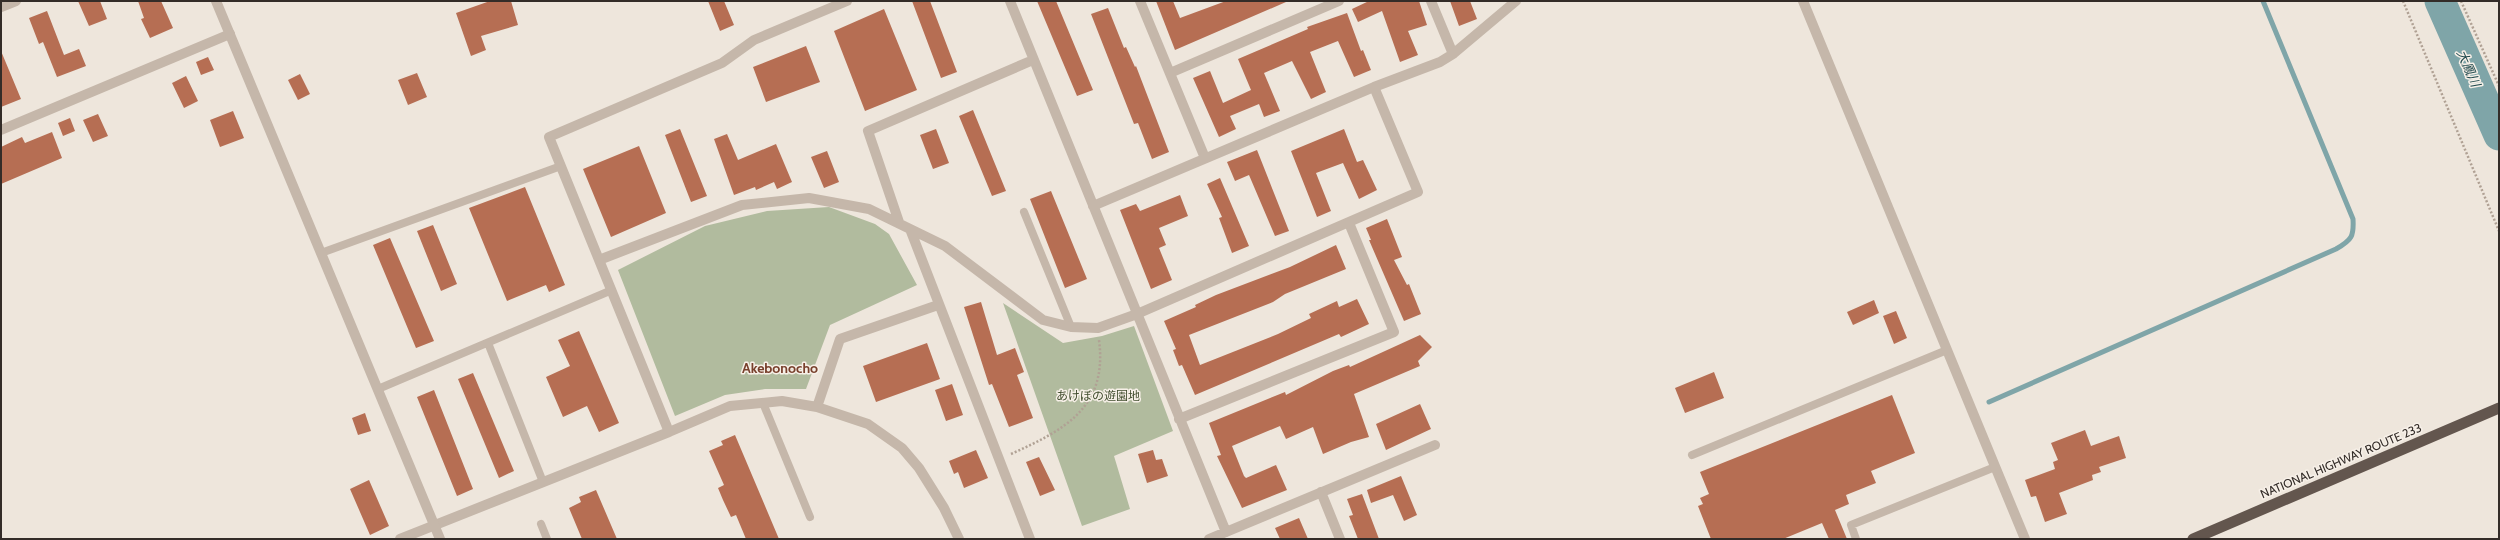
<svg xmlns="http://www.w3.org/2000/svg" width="2500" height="540" viewBox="0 0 2500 540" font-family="Cabin,'Noto Sans JP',sans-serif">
<rect width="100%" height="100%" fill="#eee6dc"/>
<path fill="#b1bb9e" d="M829,207l46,17 14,10 28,51 -87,40 -24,64h-41l-40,6 -50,21 -57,-146 87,-44 62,-15z
M1003,303l60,40 39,-7 32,-10 39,105 -59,25 16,53 -48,17z"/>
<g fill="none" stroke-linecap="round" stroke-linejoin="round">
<path stroke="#7fa5a8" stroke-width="5" d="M1989,402l347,-153c16,-9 18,-13 17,-30l-90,-218"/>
<path stroke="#7fa5a8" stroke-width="31" d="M2440,1l59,134"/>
</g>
<path fill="#b66e53" d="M78,1h22l7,18 -18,7z
M138,1h23l12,27 -23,10 -9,-19 3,-1z
M490,1h21l7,24 -37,11 5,14 -15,6 -15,-43z
M708,1h16l10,24 -14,6z
M912,1h18l27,71 -16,6z
M1037,1h19l37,89 -16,6z
M1156,1h17l7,17 46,-17 60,1 -111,48z
M1369,1h50l8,24 -19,6 10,24 -18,7 -18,-51 -24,11 -6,-13z
M1450,1h20l7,18 -18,7z
M1108,8l16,40 2,-1 9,20 1,-1 33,86 -17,7 -14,-36 -4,1 -43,-110z
M884,9l33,81 -52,21 -31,-80z
M47,11l17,44 15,-6 7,17 -29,11 -14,-35 -4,2 -10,-26z
M1347,13l14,38 2,-1 8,20 -17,7 -16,-36 -28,11 16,40 -15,7 -19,-38 -28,12 16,38 -16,6 -5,-13 -29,12 6,13 -17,8 -26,-59 17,-7 13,32 28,-13 -13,-31 70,-30 -1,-2z
M806,46l14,36 -54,20 -13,-35z
M1,51l20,48 -20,8z
M208,57l6,13 -13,5 -5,-13z
M417,73l10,24 -19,8 -10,-25z
M300,74l10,20 -12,6 -10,-20z
M186,76l12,25 -14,7 -12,-25z
M973,110l33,81 -14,5 -33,-80z
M233,111l11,27 -24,9 -10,-27z
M98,114l10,22 -15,6 -10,-22z
M70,118l5,13 -12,5 -5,-13z
M680,129l27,67 -16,6 -26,-67z
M936,129l13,34 -16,6 -13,-34z
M1344,129l13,33 6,-2 14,30 -18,9 -16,-36 -27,10 15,38 -14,6 -26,-66z
M52,132l10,26 -61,26v-37l21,-10 3,6z
M727,134l11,26 38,-16 16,38 -15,7 -3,-7 -18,8 -1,-3 -21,8 -20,-56z
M639,146l27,67 -55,24 -28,-68z
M1257,150l32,81 -14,5 -26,-61 -14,6 -8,-19z
M827,151l12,31 -15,6 -13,-31z
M1220,178l29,68 -17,7 -13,-35 3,-1 -15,-33z
M525,187l40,98 -16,7 -3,-7 -39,16 -38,-93z
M1051,191l36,88 -22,9 -35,-89z
M1180,195l8,21 -29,12 7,17 -7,3 13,32 -21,9 -31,-79 16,-6 4,7z
M1387,219l15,38 -8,3 13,25 2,-1 12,30 -17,7 -35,-81h2l-5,-12z
M433,225l24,59 -16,7 -24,-60z
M390,238l44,103 -18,7 -43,-103z
M1336,245l10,24 -61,25 -12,8 -84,33 11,30 78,-31 33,-16 -2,-4 28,-13 2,6 18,-8 12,25 -28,13 -2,-3 -144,61 -13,-30 -3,1 -6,-16 3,-1 -12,-28 32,-14 -1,-2 21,-10 74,-28z
M1874,300l5,13 -26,12 -6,-13z
M981,302l16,53 18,-7 9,24 -7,3 16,43 -24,9 -17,-43 -3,1 -25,-78z
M1896,311l11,27 -13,6 -11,-28z
M579,331l40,92 -20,9 -12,-26 -24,11 -17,-40 24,-11 -12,-26z
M1420,335l12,12 -14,14 2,5 -66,28 15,43 -18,5 -28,12 -10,-27 -27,12 -6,-13 -48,20 12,30 2,2 30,-13 11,25 -45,18 -25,-52 4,-1 -12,-32 76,-31 1,3 47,-24 16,-6 1,2z
M927,343l13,36 -64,23 -13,-36z
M1714,372l10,26 -39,15 -10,-25z
M473,373l41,98 -15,7 -41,-99z
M952,384l11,31 -17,6 -11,-31z
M434,390l39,99 -16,7 -40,-99z
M1892,395l23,58 -44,18 5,12 -30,12 3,9 -14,6 12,29h-18l-7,-16 -39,16h-72l-13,-33 5,-2 -3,-6 9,-4 -9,-22z
M1420,404l11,25 -45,21 -10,-26z
M365,413l6,18 -13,4 -6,-17z
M2085,430l6,16 28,-10 7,22 -27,9 2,5 -9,3 1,5 -34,13 8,21 -22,8 -9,-26 -5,1 -6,-17 30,-11 -2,-7 5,-2 -7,-17z
M735,435l44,104h-33l-10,-24 -5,2 -8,-17 -5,-12 6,-3 -15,-34 14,-6 -2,-4z
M976,450l12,28 -24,10 -6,-16 -4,2 -5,-13z
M1153,450l3,10 6,-1 6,17 -21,7 -9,-29z
M1039,457l16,33 -15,6 -14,-34z
M1401,476l16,39 -13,6 -11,-26 -22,8 -4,-13z
M369,480l20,46 -19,9 -20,-46z
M596,490l21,49h-35l-13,-31 12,-6 -2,-5z
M1362,494l17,45h-21l-9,-23 4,-1 -6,-16z
M1299,518l9,21h-28l-5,-11z"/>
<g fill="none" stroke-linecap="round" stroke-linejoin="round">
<path stroke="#b0a194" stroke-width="2.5" stroke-dasharray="2 2" stroke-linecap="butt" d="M2403,1l96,230
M2461,1l38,85
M1011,454c53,-24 97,-46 88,-114"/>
<path stroke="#c5b7aa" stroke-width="8" d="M1024,212l47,115
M321,253l240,-87
M488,343l55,139
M378,389l234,-99
M763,403l47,114
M1692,455l255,-105
M541,524l6,15
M1856,539l-5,-14 144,-58"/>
<path stroke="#c5b7aa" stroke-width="10" d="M1010,1l216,531
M1140,1l65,157
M1431,1l22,53
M1,7l15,-6
M1170,73l169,-72
M1,130l229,-96
M1093,206l281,-119 66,-25 13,-8 63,-53
M899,222l-31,-91 165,-71
M910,229l120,310
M599,260l143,-55 67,-7 60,11 76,37 98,74 28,7 27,1 39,-14 281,-122 -44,-105
M817,407l23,-68 98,-34
M1179,419l215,-87 -45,-109
M669,432l-120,-295 173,-74 32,-23 93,-39
M1321,492l19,47
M400,539l269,-107 61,-26 52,-5 35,6 51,17 34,24 17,20 25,40 15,31
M1209,539l226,-94"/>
<path stroke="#c5b7aa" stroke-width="10" d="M216,1l224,538
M1803,1l222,538"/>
<path stroke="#63564e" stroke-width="11" d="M2193,539l306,-131"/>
</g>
<g text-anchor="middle" stroke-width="3" stroke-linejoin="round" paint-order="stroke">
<g font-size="12" fill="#424e2f" stroke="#f7f0e8">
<text x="1098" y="400">あけぼの遊園地</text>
</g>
<g font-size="12" fill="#332c28" stroke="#f7f0e8">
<text transform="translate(2341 461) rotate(-23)" y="4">NATIONAL HIGHWAY ROUTE 233</text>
</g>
<g font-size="13" font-style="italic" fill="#234b4f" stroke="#f7f0e8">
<text transform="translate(2469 68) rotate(66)" y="5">大鳳川</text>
</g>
<g font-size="14" font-weight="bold" fill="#78402c" stroke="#f7f0e8">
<text x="780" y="373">Akebonocho</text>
</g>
</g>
<rect width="2500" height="540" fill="none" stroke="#332c28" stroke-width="4"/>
</svg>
